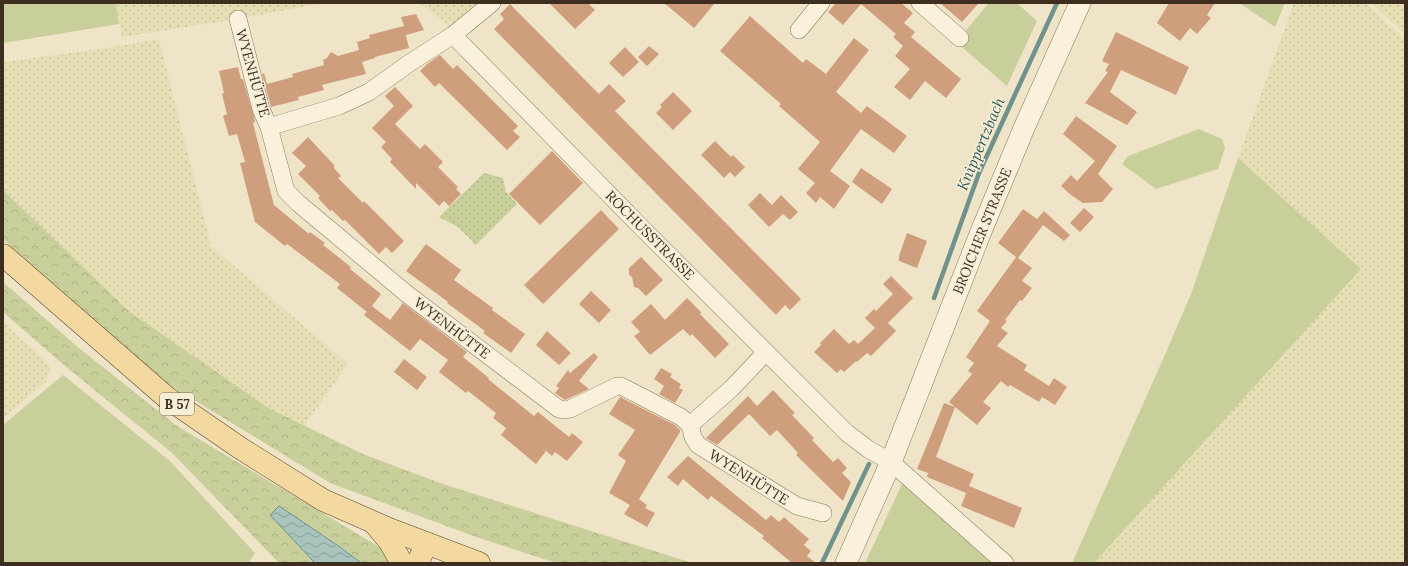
<svg xmlns="http://www.w3.org/2000/svg" width="1408" height="566" viewBox="0 0 1408 566" font-family="Lora,serif">
<defs>
<pattern id="farmland-dots" width="8" height="8" patternUnits="userSpaceOnUse"><rect width="8" height="8" fill="#e6deb5"/><path d="M2 2h.1M6 6h.1" fill="none" stroke="#c6bf9b" stroke-width="1.8" stroke-linecap="round"/></pattern>
<pattern id="forest-crowns" width="20" height="18" patternUnits="userSpaceOnUse"><rect width="20" height="18" fill="#c9cf9b"/><path d="M2 6a3 3 0 1 1 6 0M12 15a3 3 0 1 1 6 0" fill="none" stroke="#aeb285"/></pattern>
<pattern id="park-dots" width="8" height="8" patternUnits="userSpaceOnUse"><rect width="8" height="8" fill="#c9cf9b"/><path d="M2 2h.1M6 6h.1" fill="none" stroke="#aeb285" stroke-width="1.8" stroke-linecap="round"/></pattern>
<pattern id="water-waves" width="16" height="10" patternUnits="userSpaceOnUse"><rect width="16" height="10" fill="#a9c4bc"/><path d="M0 5q4-4 8 0t8 0" fill="none" stroke="#8ba098"/></pattern>
</defs>
<rect width="100%" height="100%" fill="#f0e4c8"/>
<path fill="url(#farmland-dots)" d="M116,3h207l-85,16 -116,18z
M419,3h65l-31,26z
M1294,3h72l39,36v524h-311l266,-294 -122,-111z
M1371,3h34v31z
M159,39l52,207 137,118 -44,62 -34,-17 -140,-97 -127,-122v-128l97,-13z
M3,322l46,42 1,6 -4,12 -43,36z"/>
<path fill="#c9cf9b" d="M3,3h113l3,21 -116,19z
M989,3h28l20,18 -30,65 -51,-44z
M1239,3h46l-10,24z
M1199,129l23,10 3,9 -7,21 -62,20 -34,-25 6,-8z
M1238,158l123,111 -267,294h-22l92,-206 27,-63z
M63,375l107,86 85,92 -6,10h-246v-138z
M903,482l99,81h-137z"/>
<path fill="url(#forest-crowns)" d="M3,190l127,122 140,97 93,45 77,29 252,80h-136l-80,-26 -146,-54 -162,-99 -77,-63 -88,-82z
M3,282l76,66 98,78 204,122 14,15h-116l-107,-110 -107,-87 -62,-54z"/>
<path fill="url(#park-dots)" d="M484,173l19,5 3,14 11,12 -41,41 -18,-18 -19,-10z"/>
<path fill="url(#water-waves)" stroke="#6f938a" d="M279,506l61,41 21,16h-46l-45,-48z"/>
<g fill="none" stroke-linecap="round" stroke-linejoin="round">
<path stroke="#6f938a" stroke-width="4.5" d="M934,298l45,-125 78,-170
M822,563l47,-99"/>
</g>
<path fill="#cf9f7d" d="M549,3h39l7,7 -20,19z
M664,3h51l-21,25z
M836,3h65l12,10 -9,10 11,9 -4,5 50,42 -15,19 -21,-17 -15,19 -16,-13 16,-18 -15,-13 8,-10 -10,-9 3,-3 -35,-30 -18,21 -15,-13z
M940,3h39l-17,19z
M1169,3h46l-8,12 4,3 -14,16 -7,-6 -10,13 -23,-18z
M510,4l89,90 10,-10 17,17 -11,10 186,188 -11,11 -5,-5 -9,10 -282,-286 10,-10 -4,-5z
M416,14l8,16 -18,5 -2,-8 5,21 -34,9v1l-13,4 4,12 -44,11 2,5 -26,7 1,3 -28,7 -9,-33 2,-1 3,11 26,-7 -1,-3 32,-9 -1,-5 4,-2 4,-6 7,4 21,-6 -2,-8 13,-4 -1,-3 35,-9 -3,-9z
M750,16l53,47 3,-4 20,15 28,-36 15,12 -33,42 25,21 6,-7 40,30 -13,17 -33,-24 -31,42 20,15 -16,23 -14,-12 -4,6 -10,-10 9,-10 -17,-14 22,-27 -41,-36 2,-2 -61,-53z
M1116,32l73,35 -13,28 -55,-25 -11,22 27,20 -10,13 -42,-22 23,-31 -3,-1 4,-7 -7,-3z
M649,46l10,8 -12,12 -9,-9z
M625,47l14,15 -16,15 -14,-14z
M440,55l13,14 4,-4 61,61 -5,5 7,6 -13,13 -68,-67 -4,4 -15,-16 7,-7z
M238,67l3,12h2l11,38 1,5 -2,1 21,82 35,29 1,-2 15,11 -2,2 28,22 -1,2 31,25 -9,12 18,14 13,-17 64,49 -4,5 26,21 -1,1 46,37 4,-4 31,25 3,-4 11,9 -16,19 -12,-9 -3,4 -6,-5 -10,13 -35,-29 5,-7 -13,-10 3,-5 -28,-22 -2,2 -27,-21 9,-12 -28,-21 -10,12 -46,-36 4,-5 -1,2 -30,-24 3,-4 -53,-40 -2,2 -30,-24 -15,-59 5,-1 -8,-28 -8,2 -6,-20 4,-2 -5,-20 2,-1 -5,-22z
M395,87l18,19 -18,18 25,25 5,-5 18,18 -5,5 20,20 -2,2 5,5 -12,12 -5,-5 -5,5 -23,-23v6l-26,-27 2,-3 -11,-12 5,-5 -14,-14 22,-22 -9,-10z
M673,92l19,19 -19,19 -17,-17 6,-6 -2,-2z
M1076,116l41,30 -19,28 15,15 -11,13 -19,1 -12,-8 -10,-9 10,-11 6,6 18,-20 -32,-27z
M308,137l26,28v3l7,8 -3,2 25,25 1,-2 40,40 -12,12 -6,-6 -7,7 -34,-34 -2,1 -11,-11 -2,1 -12,-13 2,-2 -22,-22 8,-8 -14,-13z
M715,141l16,16 2,-2 12,12 -10,10 -5,-5 -6,6 -23,-23z
M552,151l31,32 -43,42 -31,-31z
M861,168l31,21 -10,15 -30,-22z
M760,193l12,12 9,-10 17,17 -8,8 -7,-6 -14,13 -21,-22z
M1084,208l10,9 -14,15 -10,-9z
M1023,209l14,10 7,-8 26,24 -6,6 -21,-16 -25,33 14,10 -10,13 10,7 -10,13 -2,-1 -15,20 2,1 -6,7 7,5 -11,13 30,19 -3,5 25,16 5,-8 13,9 -12,18 -13,-8 -3,5 -29,-17 -2,2 -7,-6 -18,21 8,6 -14,17 -28,-23 23,-28 -4,-3 6,-8 -8,-6 24,-36 -13,-10 39,-54 -18,-14z
M601,210l18,19 -76,75 -19,-19z
M907,233l20,8 -10,27 -18,-7v-5z
M426,244l35,26 -7,10 39,28 -1,2 33,24 -14,19 -28,-20 2,-2 -38,-28 1,-1 -42,-31z
M641,257l22,23 -17,16 -8,-8 -4,-1 -2,-10 -3,-2v-7z
M891,276l22,22 -25,25 8,8 -25,25 -4,-3 -10,9 -1,-1 -12,11 -3,-3 -4,4 -23,-21 7,-7 -1,-2 14,-14 15,15 5,-4 4,4 17,-16 -10,-10 9,-9 2,2 17,-17 -10,-10z
M591,291l20,19 -12,13 -20,-19z
M687,298l14,14 -1,2 29,30 -14,14 -23,-24 -2,2 -7,-7 -33,26 -16,-19 6,-4 -9,-10 20,-18 14,16z
M547,331l24,22 -12,12 -23,-20z
M594,353l4,4 -19,24 10,8 -24,11 -10,-7 4,-5 -3,-2 12,-16 2,3z
M404,359l23,18 -10,13 -23,-18z
M661,368l11,6 -2,3 11,7 -2,4 4,2 -8,13 -16,-9 5,-8 -10,-7z
M773,390l22,23 -3,2 22,23 -2,2 21,22 5,-4 9,10 -5,5 9,9 -8,19 -47,-46 2,-2 -21,-23 -7,6 -21,-22 -32,31 -11,-7 42,-42 9,10z
M620,397l55,28 5,5v2l-41,67 8,6 -2,3 10,5 -8,14 -23,-13 6,-9 -21,-12 17,-32 -8,-6 17,-25 -26,-16z
M944,403l11,4 -19,50 38,17 -8,19 -39,-16 1,-4 -11,-4z
M688,456l78,64 5,-5 8,7 5,-5 12,11 13,11 -5,6 7,6 -4,5 9,7h-24l-30,-25 2,-2 -53,-40 -3,4 -25,-21 -5,7 -11,-9z
M969,486l53,22 -8,20 -53,-22z"/>
<g fill="none" stroke-linecap="round" stroke-linejoin="round">
<g stroke="#8d765c" stroke-width="18">
<path id="minor" d="M920,3l40,35
M238,19l23,90 8,18 17,64 12,12 109,91 152,115 6,1 5,-1 47,-23h4l60,31 9,8 42,-37 34,-36
M799,30l22,-27
M453,35l189,193 205,205 21,16 23,13 114,101
M269,127l70,-21 30,-14 39,-28 45,-29 39,-32
M690,425l3,12 5,8 99,61 26,7"/>
</g>
<g stroke="#8d765c" stroke-width="22">
<path id="tertiary" d="M846,563l45,-101 89,-228 44,-106 56,-125"/>
</g>
<g stroke="#5b4430" stroke-width="23">
<path id="primary" d="M3,255l163,142 74,51 83,52 66,29 90,34
M374,523l15,18 13,22
M418,563l8,-20"/>
</g>
<use href="#minor" stroke="#faf1dc" stroke-width="17"/>
<use href="#tertiary" stroke="#faf1dc" stroke-width="21"/>
<use href="#primary" stroke="#f3d9a0" stroke-width="22"/>
</g>
<g text-anchor="middle" stroke-width="3" stroke-linejoin="round" paint-order="stroke">
<rect fill="#f7eed8" stroke="#756857" stroke-width="1" x="160" y="393" width="34" height="22" rx="3"/>
<g font-size="13" font-weight="bold" fill="#3d2e20">
<text x="177" y="409">B 57</text>
</g>
<g font-size="14" fill="#3d2e20" stroke="#f7eed8">
<text transform="translate(253 73) rotate(74)" y="5">WYENHÜTTE</text>
<text transform="translate(982 231) rotate(-68)" y="5">BROICHER STRASSE</text>
<text transform="translate(650 235) rotate(45)" y="5">ROCHUSSTRASSE</text>
<text transform="translate(452 328) rotate(37)" y="5">WYENHÜTTE</text>
<text transform="translate(749 477) rotate(32)" y="5">WYENHÜTTE</text>
</g>
<g font-size="15" font-style="italic" fill="#2f5d5a" stroke="#f7eed8">
<text transform="translate(981 144) rotate(-67)" y="5">Knippertzbach</text>
</g>
</g>
<rect width="1408" height="566" fill="none" stroke="#3d2e20" stroke-width="8"/>
</svg>
